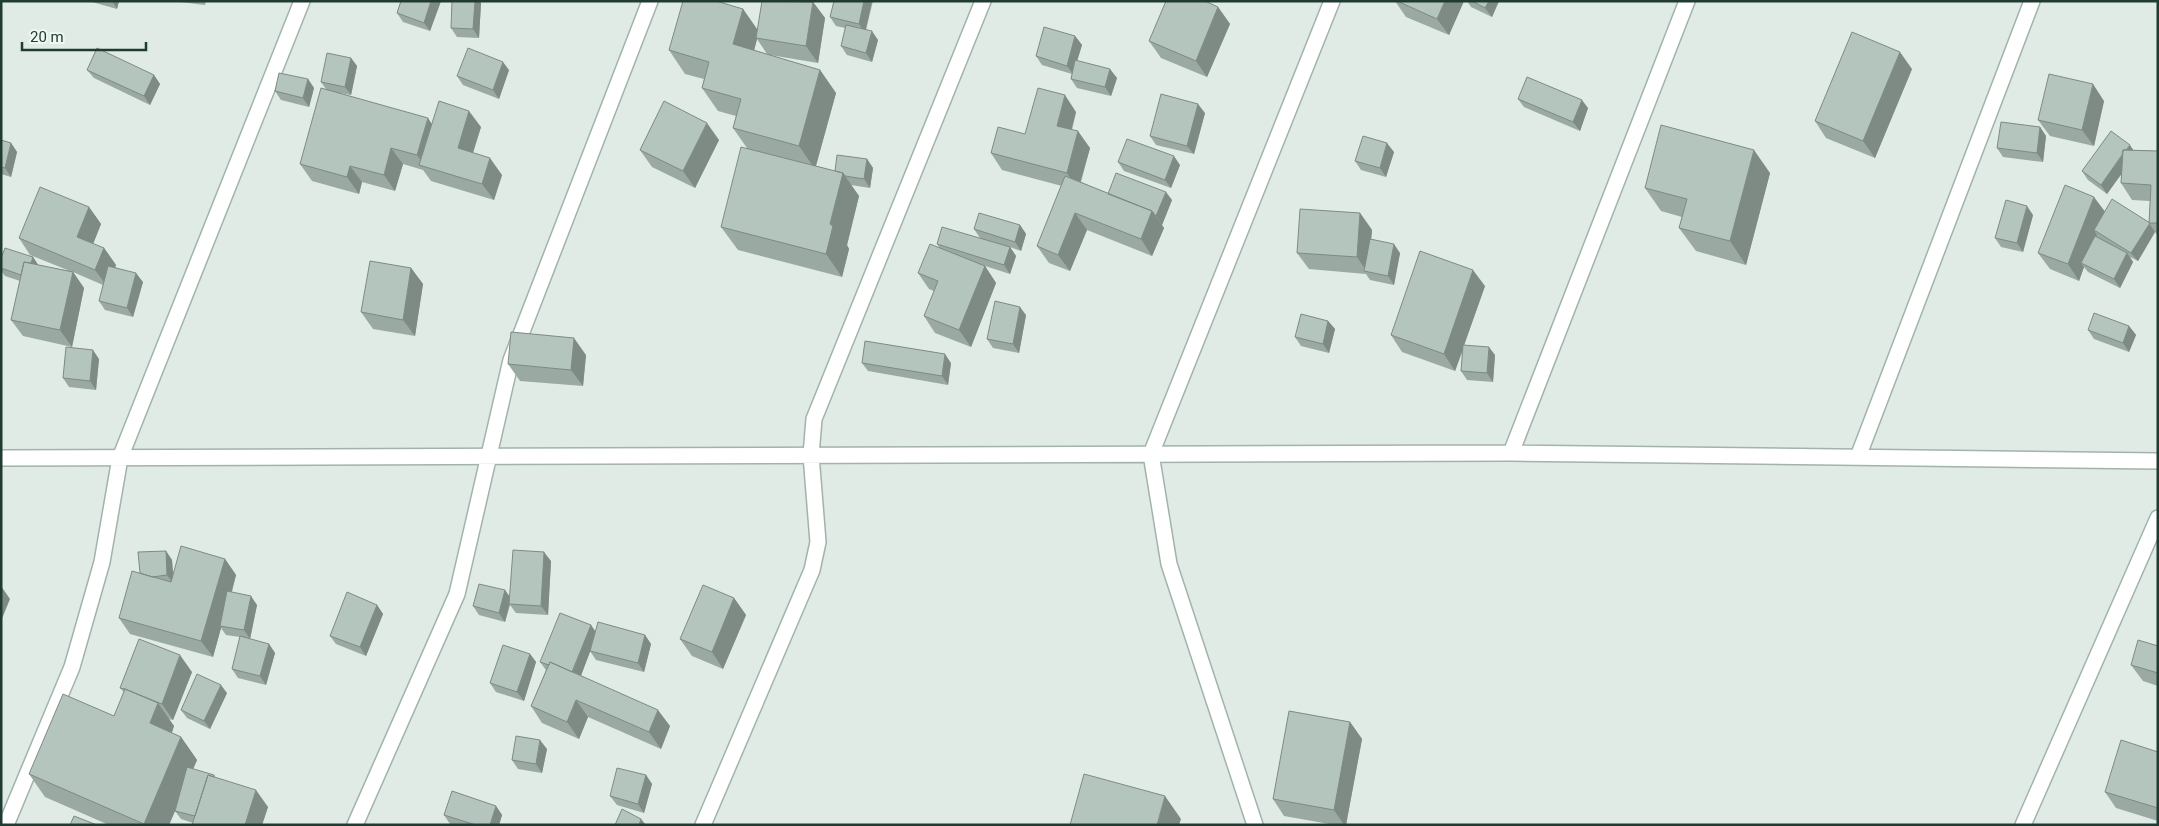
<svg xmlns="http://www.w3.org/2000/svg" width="2159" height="826" viewBox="0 0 2159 826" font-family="Roboto,sans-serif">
<rect width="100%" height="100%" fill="#dfebe4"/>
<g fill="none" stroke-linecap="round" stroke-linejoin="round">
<g stroke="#a2b3ab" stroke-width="18">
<path id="minor" d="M1511,453l176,-452
M1858,457l174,-456
M1,458l1510,-5 647,8
M6,825l66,-158 30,-105 18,-104 182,-457
M355,825l102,-231 54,-234 139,-359
M703,825l109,-255 6,-28 -7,-87 3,-36 169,-418
M1255,825l-86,-261 -18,-110 181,-453
M2023,825l135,-307"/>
</g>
<use href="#minor" stroke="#fff" stroke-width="15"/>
</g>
<path fill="#9ba9a3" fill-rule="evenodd" d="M91,1h28l-2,8 -25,-7z
M172,1h34l-1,4z
M401,1h40l-11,30 -27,-9 -6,-9z
M834,1h39l-7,29 12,10 -6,22 -25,-7 -6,-9 4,-18 -9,-2 -6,-9z
M1395,1h69l-15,34 -43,-18z
M1467,1h32l-7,16 -21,-10z
M813,2l12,16 -7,45 -48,-8 50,15 16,23 -20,73 19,5 32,-12 6,9 -3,20 -19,-3 8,11 -12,49 2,4 -7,28 -104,-27 -17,-23 26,-79 -14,-20 3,-12 -18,-5 -16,-23 2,-9 -19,-5 -16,-24 74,-41 14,20zM757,39l10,15 -13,-4z
M481,3l-2,35 -22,-1 -6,-9z
M1218,7l12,17 -23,53 -46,-19 -12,-17z
M1075,36l7,9 -5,16 40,17 -6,18 -34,-8 -6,-9 1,-5 -30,-9 -6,-9z
M351,58l6,8 -6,29 -11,-2 92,31 49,3 -8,26 29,22 -8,25 -63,-19 -8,-11 -20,-6 -8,27 -33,-9 -3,12 -47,-13 -12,-17 26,-75 -5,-7z
M1912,69l-37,89 -49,-20 -11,-17z
M87,70l67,5 6,9 -10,21 -56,-27z
M509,70l-10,29 -36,-14 -6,-9z
M308,79l6,9 -5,19 -28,-7 -6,-9z
M1518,99l70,9 -8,23 -56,-24z
M2104,101l-10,45 -44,-10 -12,-16z
M1076,112l-4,18 18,18 -9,34 27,12 64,6 -10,25 2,3 -12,28 -65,-26 -17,41 -21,-8 -12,-17 25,-60 -60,-16 -11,-17 34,-19z
M1205,113l-11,41 -38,-9 -6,-9z
M2040,127l6,9 -3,26 -40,-5 -6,-9z
M1,140l10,3 6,9 -6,25 -10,-3z
M719,140l-24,48 -43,-21 -12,-17z
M2134,150l24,1v85l-3,-4 -17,29 -8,-4 3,5 -13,26 -32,-16 -4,-5 -5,14 -29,-12 -12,-16 66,-41 45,10 1,-21 -18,-1 -11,-17v-9l-14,20 -19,-14 -6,-9z
M1394,152l-8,25 -25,-7 -6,-9z
M1118,162l62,3 -9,23 -47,-17z
M1770,173l-24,92 -50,-14 -17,-23 3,-11 -21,-6 -16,-23z
M89,207l12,17 -8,20 11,4 12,17 -1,2 28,15 -10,35 -28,-7 -6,-9 4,-16 -30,-13 11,16 -12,59 -49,-11 -12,-16 9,-39 -15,-5 -4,-5v-12l32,-2 5,8 32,6 -40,-16 -11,-17z
M1360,213l12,17 -1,10 29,13 -6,32 -24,-5 -4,-6 -57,-5 -12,-16z
M2033,215l-10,37 -22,-5 -6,-9z
M1020,225l6,9 -5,17 -11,-4 6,9 -6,18 -25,-8 11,17 -25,64 -36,-14 -11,-17 10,-25 -5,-2 -11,-16 21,-26 -2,-3 43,-6 -6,-9z
M411,268l12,16 -8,52 -42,-7 -12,-17z
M1485,286l-21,59 31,10 -2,27 -26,-2 -6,-9 2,-21 -8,21 -53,-19 -11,-17z
M1026,315l-7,38 -26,-5 -6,-9z
M1328,321l7,8 -6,24 -28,-7 -6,-9z
M2129,326l7,9 -7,17 -35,-13 -6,-9z
M586,355l-3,31 -63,-5 -12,-17z
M99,359l-3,31 -27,-3 -6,-9z
M862,363h89l-3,22 -80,-14z
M166,551l6,9 1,16 52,-17 11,16 -4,17 25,13 -7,34 19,5 6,9 -9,32 -28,-7 -6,-9 8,-32 -14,-2 -5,-7 -8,29 -83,-23 -11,-16 21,-45z
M551,561l-3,54 -32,-2 -6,-8 -5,17 -26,-7 -6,-9 32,-16 5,7z
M734,598l12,17 -23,54 -31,-13 -12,-17z
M377,605l6,9 -17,42 -30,-12 -6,-8z
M591,625l4,6 50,4 6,9 -7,28 -48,-12 -6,-9 -9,25 89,50 -9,23 -73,-32 -9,22 -37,-16 -11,-17 15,-36 -6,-8z
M2158,646v40l-15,-5 -12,-16z
M530,654l6,8 -12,39 -28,-9 -6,-9z
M192,672l-19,48 -4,-1 5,7 -2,7 9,4 16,23 -4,9 21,6 2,3 52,29 -6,18h-70l1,-2 -12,-4 -6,-8 -6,14h-60l-64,-28 -16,-23 85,-58 10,-24 -4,-4z
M227,693l-17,36 -23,-11 -6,-8z
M1350,722l12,17 -16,86h-11l-51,-9 -11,-17z
M547,749l-5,24 -24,-4 -6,-9z
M2158,752v69l-42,-13 -11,-16z
M646,775l6,9 -8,29 -27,-8 -7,-9z
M496,806l6,9 -3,10h-45l-4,-1 -6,-9z"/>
<path fill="#7e8a84" d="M112,1h7l-2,8z
M431,1h10l-11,30 -6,-8z
M475,1h5l1,2 -2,35 -6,-9z
M864,1h8l-7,32 -6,-9z
M1445,1h19l-15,34 -12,-16z
M1489,1h10l-7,16 -7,-9z
M813,2l12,16 -7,45 -12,-17z
M1218,7l12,17 -23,53 -11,-16z
M743,9l16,23 -3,6 1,1 -7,28 -17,-23z
M872,31l6,9 -6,22 -6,-9z
M1075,36l7,9 -9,29 -6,-8z
M1900,52l12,17 -37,89 -12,-17z
M351,58l6,8 -6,29 -6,-8z
M503,62l6,8 -10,29 -6,-9z
M1110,69l7,9 -6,18 -6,-9z
M820,70l16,23 -21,76 -16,-23z
M154,75l6,9 -10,21 -6,-9z
M308,79l6,9 -5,19 -6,-9z
M2093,84l11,17 -10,45 -12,-16z
M1065,95l11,17 -8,30 -11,-16z
M1582,100l6,8 -8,23 -7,-9z
M1198,104l7,9 -11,41 -7,-8z
M469,111l12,16 -12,38 -11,-17z
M428,118l11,17 -14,32 -8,-12z
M707,123l12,17 -24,48 -12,-17z
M2040,127l6,9 -3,26 -6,-9z
M1078,131l12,17 -12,42 -11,-17z
M11,143l6,9 -6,25 -6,-9z
M1387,143l7,9 -8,25 -6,-9z
M2130,145l6,9 -29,40 -6,-9z
M391,148l12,16 -8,27 -11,-16z
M1754,150l16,23 -24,92 -16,-24z
M1174,156l6,9 -9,23 -6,-8z
M490,158l12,17 -8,25 -12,-16z
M867,159l6,9 -3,20 -6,-9z
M350,166l12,16 -3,12 -12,-17z
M843,173l16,23 -12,49 2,4 -7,28 -16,-23 4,-30z
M1166,192l6,8 -10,25 -6,-9z
M2094,197l12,16 -12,17 3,5 -12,30 -4,-2 3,4 -5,14 -11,-17z
M2027,206l6,9 -10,37 -6,-9z
M89,207l12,17 -12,30 -12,-17z
M1152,211l12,17 -12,28 -11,-17z
M1075,213l12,17 -17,41 -12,-16z
M1360,213l12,17 -4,42h-1l-10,-15z
M2149,223l6,9 -17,29 -7,-8z
M1020,225l6,9 -5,17 -6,-9z
M1394,244l6,9 -6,32 -6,-9z
M1010,247l6,9 -6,18 -6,-9z
M104,248l12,17 -9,21 -12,-16z
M2127,253l6,9 -13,26 -6,-9z
M33,257l6,9 -12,11z
M985,266l11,17 -25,64 -12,-17z
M411,268l12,16 -8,52 -12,-16z
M1473,270l12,16 -30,85 -11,-17z
M73,272l11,16 -12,59 -12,-17z
M136,273l7,9 -10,35 -6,-9z
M1020,307l6,8 -7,38 -6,-9z
M1328,321l7,8 -6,24 -6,-9z
M2129,326l7,9 -7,17 -6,-9z
M574,338l12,17 -3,31 -12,-16z
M1489,347l6,8 -2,27 -6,-9z
M93,350l6,9 -3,31 -6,-9z
M945,354l6,9 -3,22 -6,-9z
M166,551l6,9 2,24 -7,-9z
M544,552l7,9 -3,54 -7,-9z
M225,559l11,16 -14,51h-2l1,2 -8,29 -12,-16z
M1,586l9,13 -9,22z
M505,590l6,9 -6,23 -6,-9z
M251,596l6,9 -7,34 -6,-9z
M734,598l12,17 -23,54 -11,-17z
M377,605l6,9 -17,42 -6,-9z
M591,625l6,9 -19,49 -6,-9z
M645,635l6,9 -7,28 -6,-9z
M269,644l6,9 -9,32 -6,-9z
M530,654l6,8 -12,39 -7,-9z
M180,655l12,17 -19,48 -11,-16z
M221,685l6,8 -17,36 -6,-8z
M576,700l12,17 -9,22 -12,-17z
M158,703l16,23 -8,21 -16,-24z
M658,710l12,16 -9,23 -12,-17z
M1350,722l12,17 -16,86h-2l-10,-15z
M181,737l16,23 -28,65h-24l-1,-1z
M540,740l7,9 -5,24 -6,-9z
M646,775l6,9 -8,29 -6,-9z
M256,790l12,17 -6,18h-17z
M1165,796l16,23 -2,6h-22z
M496,806l6,9 -3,10h-9z
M641,819l5,6h-7z"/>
<path fill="#b4c5bd" stroke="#7e8a84" d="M401,1h30l-7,22 -27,-10z
M452,1h23l-2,28 -22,-1z
M683,1h33l27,8 -10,35 87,26 -21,76 -66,-18 8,-29 -39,-11 7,-26 -40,-12z
M762,1l51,1 -7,44 -50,-8z
M834,1h30l-5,23 -29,-7z
M1166,1h39l13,6 -22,54 -47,-20z
M1397,1h48l-8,18z
M1472,1h17l-4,7z
M846,25l26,6 -6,22 -25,-7z
M1044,27l31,9 -8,30 -31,-10z
M1852,32l48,20 -37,89 -48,-20z
M97,48l57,27 -10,21 -57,-26z
M468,48l35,14 -10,28 -36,-14z
M327,53l24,5 -6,29 -24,-5z
M1075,60l35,9 -5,18 -34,-8z
M279,73l29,6 -5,19 -28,-7z
M2049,74l44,10 -11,46 -44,-10z
M1527,77l55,23 -9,22 -55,-23z
M321,88l107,30 -11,37 -26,-7 -7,27 -34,-9 -3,11 -47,-13z
M1038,88l27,7 -8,31 21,5 -11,42 -76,-20 7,-26 27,7z
M1161,94l37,10 -11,42 -37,-10z
M439,101l30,10 -11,37 32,10 -8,26 -63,-19z
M664,101l43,22 -24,48 -43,-21z
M2001,122l39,5 -3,26 -40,-5z
M1661,125l93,25 -24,91 -51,-13 8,-29 -42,-11z
M2111,131l19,14 -4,5h-3l-1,5 -21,30 -19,-14z
M1363,136l24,7 -7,25 -25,-7z
M1127,139l47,17 -9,24 -47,-18z
M1,140l10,3 -6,25 -4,-1z
M741,147l102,26 -13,51 3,2 -7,28 -105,-27z
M2123,150l35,1v72h-9l2,-38 -30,-2z
M837,155l30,4 -3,20 -19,-3 -2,-3 -8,-2z
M1116,173l50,19 -10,24 -4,-5 -44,-17z
M1065,176l87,35 -11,28 -66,-26 -17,42 -21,-9z
M2065,185l29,12 -26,67 -30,-11z
M40,187l49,20 -12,30 27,11 -9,22 -76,-32z
M2112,199l38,24 -19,30 -37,-23z
M2006,200l21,6 -10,37 -22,-5z
M1300,209l60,4 -3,44 -60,-4z
M979,213l41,12 -5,17 -41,-13z
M942,227l68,20 -6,18 -67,-21z
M2095,236l32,17 -13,26 -33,-16z
M1370,239l24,5 -6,32 -24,-5z
M930,244l55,22 -26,64 -35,-14 14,-35 -20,-8z
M5,248l28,9 -2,6 -7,-1 -3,13 -20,-7v-9z
M1420,251l53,19 -29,84 -53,-19z
M370,261l41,7 -8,52 -42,-8z
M24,262l49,10 -13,58 -49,-10z
M108,266l28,7 -9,35 -28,-7z
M995,301l25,6 -7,37 -26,-5z
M2094,313l35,13 -6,17 -35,-13z
M1301,314l27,7 -5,23 -28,-7z
M511,332l63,6 -3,32 -63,-6z
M865,341l80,13 -3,22 -80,-13z
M1463,345l26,2 -2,26 -26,-2z
M66,347l27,3 -3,31 -27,-3z
M181,546l44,13 -24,82 -82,-23 13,-47 39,11z
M513,550l31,2 -3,54 -32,-2z
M166,551l1,24 -15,2 -12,-4 -2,-21z
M479,584l26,6 -6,23 -26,-7z
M703,585l31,13 -22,54 -32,-13z
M227,591l24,5 -7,34 -24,-4z
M347,592l30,13 -17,42 -30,-11z
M560,613l31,12 -19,47 -22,-10 -1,3 -9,-3z
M598,622l47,13 -7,28 -48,-12z
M240,636l29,8 -9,32 -28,-7z
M139,639l41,16 -18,49 -37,-15 -5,-1z
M2138,640l20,6v27l-27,-8z
M503,645l27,9 -13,38 -27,-9z
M550,662l108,48 -9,22 -73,-32 -9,22 -36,-16z
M197,674l24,11 -17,36 -23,-11z
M125,689l33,14 -8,20 31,14 -37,87 -115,-50 34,-80 51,22z
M1289,711l61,11 -16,88 -61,-11z
M516,736l24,4 -4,24 -24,-4z
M2121,740l37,12v56l-53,-16z
M187,767l27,8v2l-6,-2 -13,41 -20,-5z
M617,768l29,7 -8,29 -28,-8z
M1084,774l81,22 -8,29h-87z
M208,775l48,15 -11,35h-53z
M452,791l44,15 -6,19h-14l-32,-10z
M622,809l19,10 -2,6h-24z
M74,816l23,9h-27z"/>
<rect width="2159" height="826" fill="none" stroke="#203b32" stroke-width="5"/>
<path d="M22 42v8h124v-8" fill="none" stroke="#203b32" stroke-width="2.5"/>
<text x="30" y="42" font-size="15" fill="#203b32" stroke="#eff7f3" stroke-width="4" paint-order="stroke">20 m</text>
</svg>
